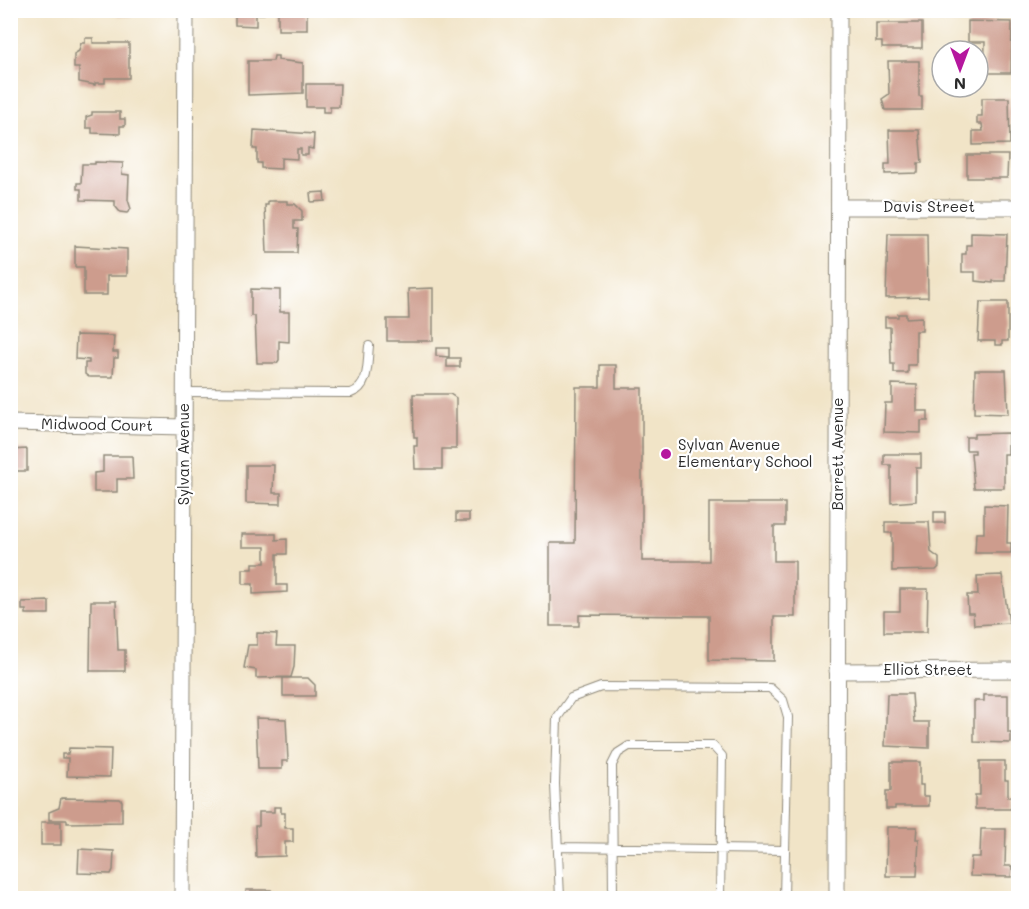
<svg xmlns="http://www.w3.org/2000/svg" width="1029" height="909" viewBox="0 0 1029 909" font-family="Mali,sans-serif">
<rect width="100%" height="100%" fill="#fff"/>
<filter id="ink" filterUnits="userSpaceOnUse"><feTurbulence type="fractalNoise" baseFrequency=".0167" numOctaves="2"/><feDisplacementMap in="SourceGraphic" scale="12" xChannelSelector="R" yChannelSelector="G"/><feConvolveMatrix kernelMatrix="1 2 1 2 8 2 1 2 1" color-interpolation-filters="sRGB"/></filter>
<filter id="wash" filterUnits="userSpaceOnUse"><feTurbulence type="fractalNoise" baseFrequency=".008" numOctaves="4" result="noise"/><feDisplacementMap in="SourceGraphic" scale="24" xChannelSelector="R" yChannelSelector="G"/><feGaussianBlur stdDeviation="1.35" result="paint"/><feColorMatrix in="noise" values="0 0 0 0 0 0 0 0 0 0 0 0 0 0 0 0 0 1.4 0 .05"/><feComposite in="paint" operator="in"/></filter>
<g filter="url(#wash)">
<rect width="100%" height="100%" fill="#f1e4c7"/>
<g id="blocks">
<path fill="#cd9c8d" d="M118,10h13v6h-13z
M228,10h37l-1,4h-8v12l-21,-1v-11h-8z
M278,10h29v20h-29z
M968,21l44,1 -1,51h-27l1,-31h-17z
M876,23h46v25h-40v-6h-6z
M85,38h8v5h36v35h-24v5h-10v2l-16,-3v-14h-5v-14l5,-3 2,-8h4z
M274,56h4v4l25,3v30l-55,2v-34h25z
M888,61h31v35h3v14h-37l-3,-11 7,-5z
M306,84h34l-1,23h-9v5h-7v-5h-17z
M982,98h27l1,46 -37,1v-14h10l-1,-7h-5v-8h5z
M92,112h28v7h5v7h-5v8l-28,-1v-5h-6v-11l6,-2z
M254,130l60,4 -1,15 -5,-1v7h-7v-6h-4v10l-16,-1v11l-20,-1v-5h-4v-14h-4z
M889,130h30l3,33h-4v10l-33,1v-10h5z
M967,155h41l-1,23h-40z
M95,162l28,1 -1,11 7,1 -1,25 3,9 -4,4 -7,-1 -5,-6v-5l-34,-1v-11h-4v-6h4l1,-19h13z
M324,192l1,9 -14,1 -1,-9z
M268,201h19v3h8l7,7v10h-8v8h4l-1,24h-30l-2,-48h3z
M971,233l36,1 -2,47h-12v2l-18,-2v-9h-13v-18h4v-9h5z
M888,234h39l1,63 -42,1z
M75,246l52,3v27h-20v19h-23v-28h-9z
M433,288v53h-46v-22h22l-1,-30z
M251,289l29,1v22h9v30l-10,-1v19l-2,3h-20l-2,-47h-4z
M980,302h28v39h-6v4h-7v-4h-17z
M898,314h8v4l16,-1v14h-6v34h-8v8h-14v-9h-3l-1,-37h-5v-10h13z
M76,335l38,1 -1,16h5v6h-4l-1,19h-24l-4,-3v-11h4v-3l-14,-1z
M436,348h13v9l-13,-1z
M447,358h13v9h-13z
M600,365h16v23h26v173h67v-58h76v23h-11v35h21v56h-21v44l-65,-1v-44l-130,-1v11h-29v-83h25l1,-156h24z
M975,370h31l2,44 -34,-1z
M892,384l25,1v26h11v10h-7v12l-37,-1 1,-29h7z
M413,394h37l6,4v51h-14v20h-27l-1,-23h3v-9h-3z
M1008,433v21h-4v34h-30l-3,-35h4v-3h-9v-13h8v-3z
M27,449v22h-17v-21z
M884,454h37v14h-5v33l-25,2v-38h-7z
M103,456h29l1,23h-16v13h-23v-19l9,-1z
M246,465h28l-1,28h8v11l-35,-1z
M984,505l24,1 -1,37h4v10h-36l1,-20h8z
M934,512h11v11h-11z
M456,513h13v8h-13z
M885,522h44l2,30 8,6v9l-3,3 -44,1v-38h-7z
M242,534h34v6l11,-1v15h-10v31h10v7l-34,2v-10h-10v-15h10v-6h12v-16h-23z
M1002,575l7,48 -35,2 -1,-12h-5l-1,-18h11l-1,-19z
M900,589h28l-1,43h-43v-21h16z
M49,601v13h-23v-4h-4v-8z
M91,601h25l2,49h7v21h-35z
M257,633l20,1 -1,12h19l-1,21 -3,10 -35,1v-8l-12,-2 4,-23h9z
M283,678h25l7,7v11h-32z
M887,694h25l2,28h15v26l-44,-2z
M984,695h24v38h3v10l-37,-1v-41h10z
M256,718l30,1 2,42h-6v8h-24z
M69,748l42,1 -1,28 -43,-1 1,-18h-6v-4h6z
M980,761h25v19h3v17h4l-1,12h-36v-14h5z
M891,762h29v23h3v11h6v10h-34v3h-9v-18h5z
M61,798l59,1 2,2v21l-55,1v-3h-18v-8l10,-4z
M274,807h7v6h4v15h8v14h-8v14l-29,1 -1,-31h4v-14h15z
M41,822h20v23h-20z
M887,827h30l-1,12h3l-2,37h-31z
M981,829h25l-1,37h7l-1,11 -41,-1 1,-19h9z
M79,849l35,2 -1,19 -2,4 -33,-1z
M246,890h25v8h-25z
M892,896h29v2h-29z"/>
</g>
</g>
<g filter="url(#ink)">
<use href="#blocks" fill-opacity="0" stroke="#8e8879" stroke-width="1.5"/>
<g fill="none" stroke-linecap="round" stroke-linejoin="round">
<g stroke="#8e8879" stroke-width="10">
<path id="lane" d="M184,392l167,1c19,-6 16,-31 18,-47
M558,847l226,3
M560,898l-5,-114 2,-66 14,-20 30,-11 169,1 13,12 5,17 -4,181
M613,898l-1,-133 6,-12 11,-7h84l9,10 -2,142"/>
</g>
<g stroke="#8e8879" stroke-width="17">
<path id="street" d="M840,207h178
M10,423l174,4
M837,671l181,-1
M182,898l4,-888
M837,898l2,-888"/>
</g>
<use href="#lane" stroke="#fff" stroke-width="8"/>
<use href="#street" stroke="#fff" stroke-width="15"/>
</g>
</g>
<circle fill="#b5179e" stroke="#fff" stroke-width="2" cx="666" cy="454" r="6"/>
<g text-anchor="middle" stroke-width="4.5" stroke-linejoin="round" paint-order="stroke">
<g font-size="15" fill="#2b2b2b" stroke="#fff">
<text x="929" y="212">Davis Street</text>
<text transform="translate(97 425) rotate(1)" y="5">Midwood Court</text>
<text transform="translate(184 454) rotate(-90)" y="5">Sylvan Avenue</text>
<text transform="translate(838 454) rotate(-90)" y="5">Barrett Avenue</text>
<text x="928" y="675">Elliot Street</text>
</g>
<g font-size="15" fill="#2b2b2b" stroke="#fff" text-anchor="start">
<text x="678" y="450">Sylvan Avenue<tspan x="678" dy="17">Elementary School</tspan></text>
</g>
</g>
<rect width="1029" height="909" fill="none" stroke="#fff" stroke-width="36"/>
<g transform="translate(960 69) rotate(180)"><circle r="28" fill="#ffffff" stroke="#aaaaaa" stroke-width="1.5"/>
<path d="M0-4.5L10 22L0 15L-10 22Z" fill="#b5179e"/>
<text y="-9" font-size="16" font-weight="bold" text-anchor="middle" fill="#2b2b2b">N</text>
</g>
</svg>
